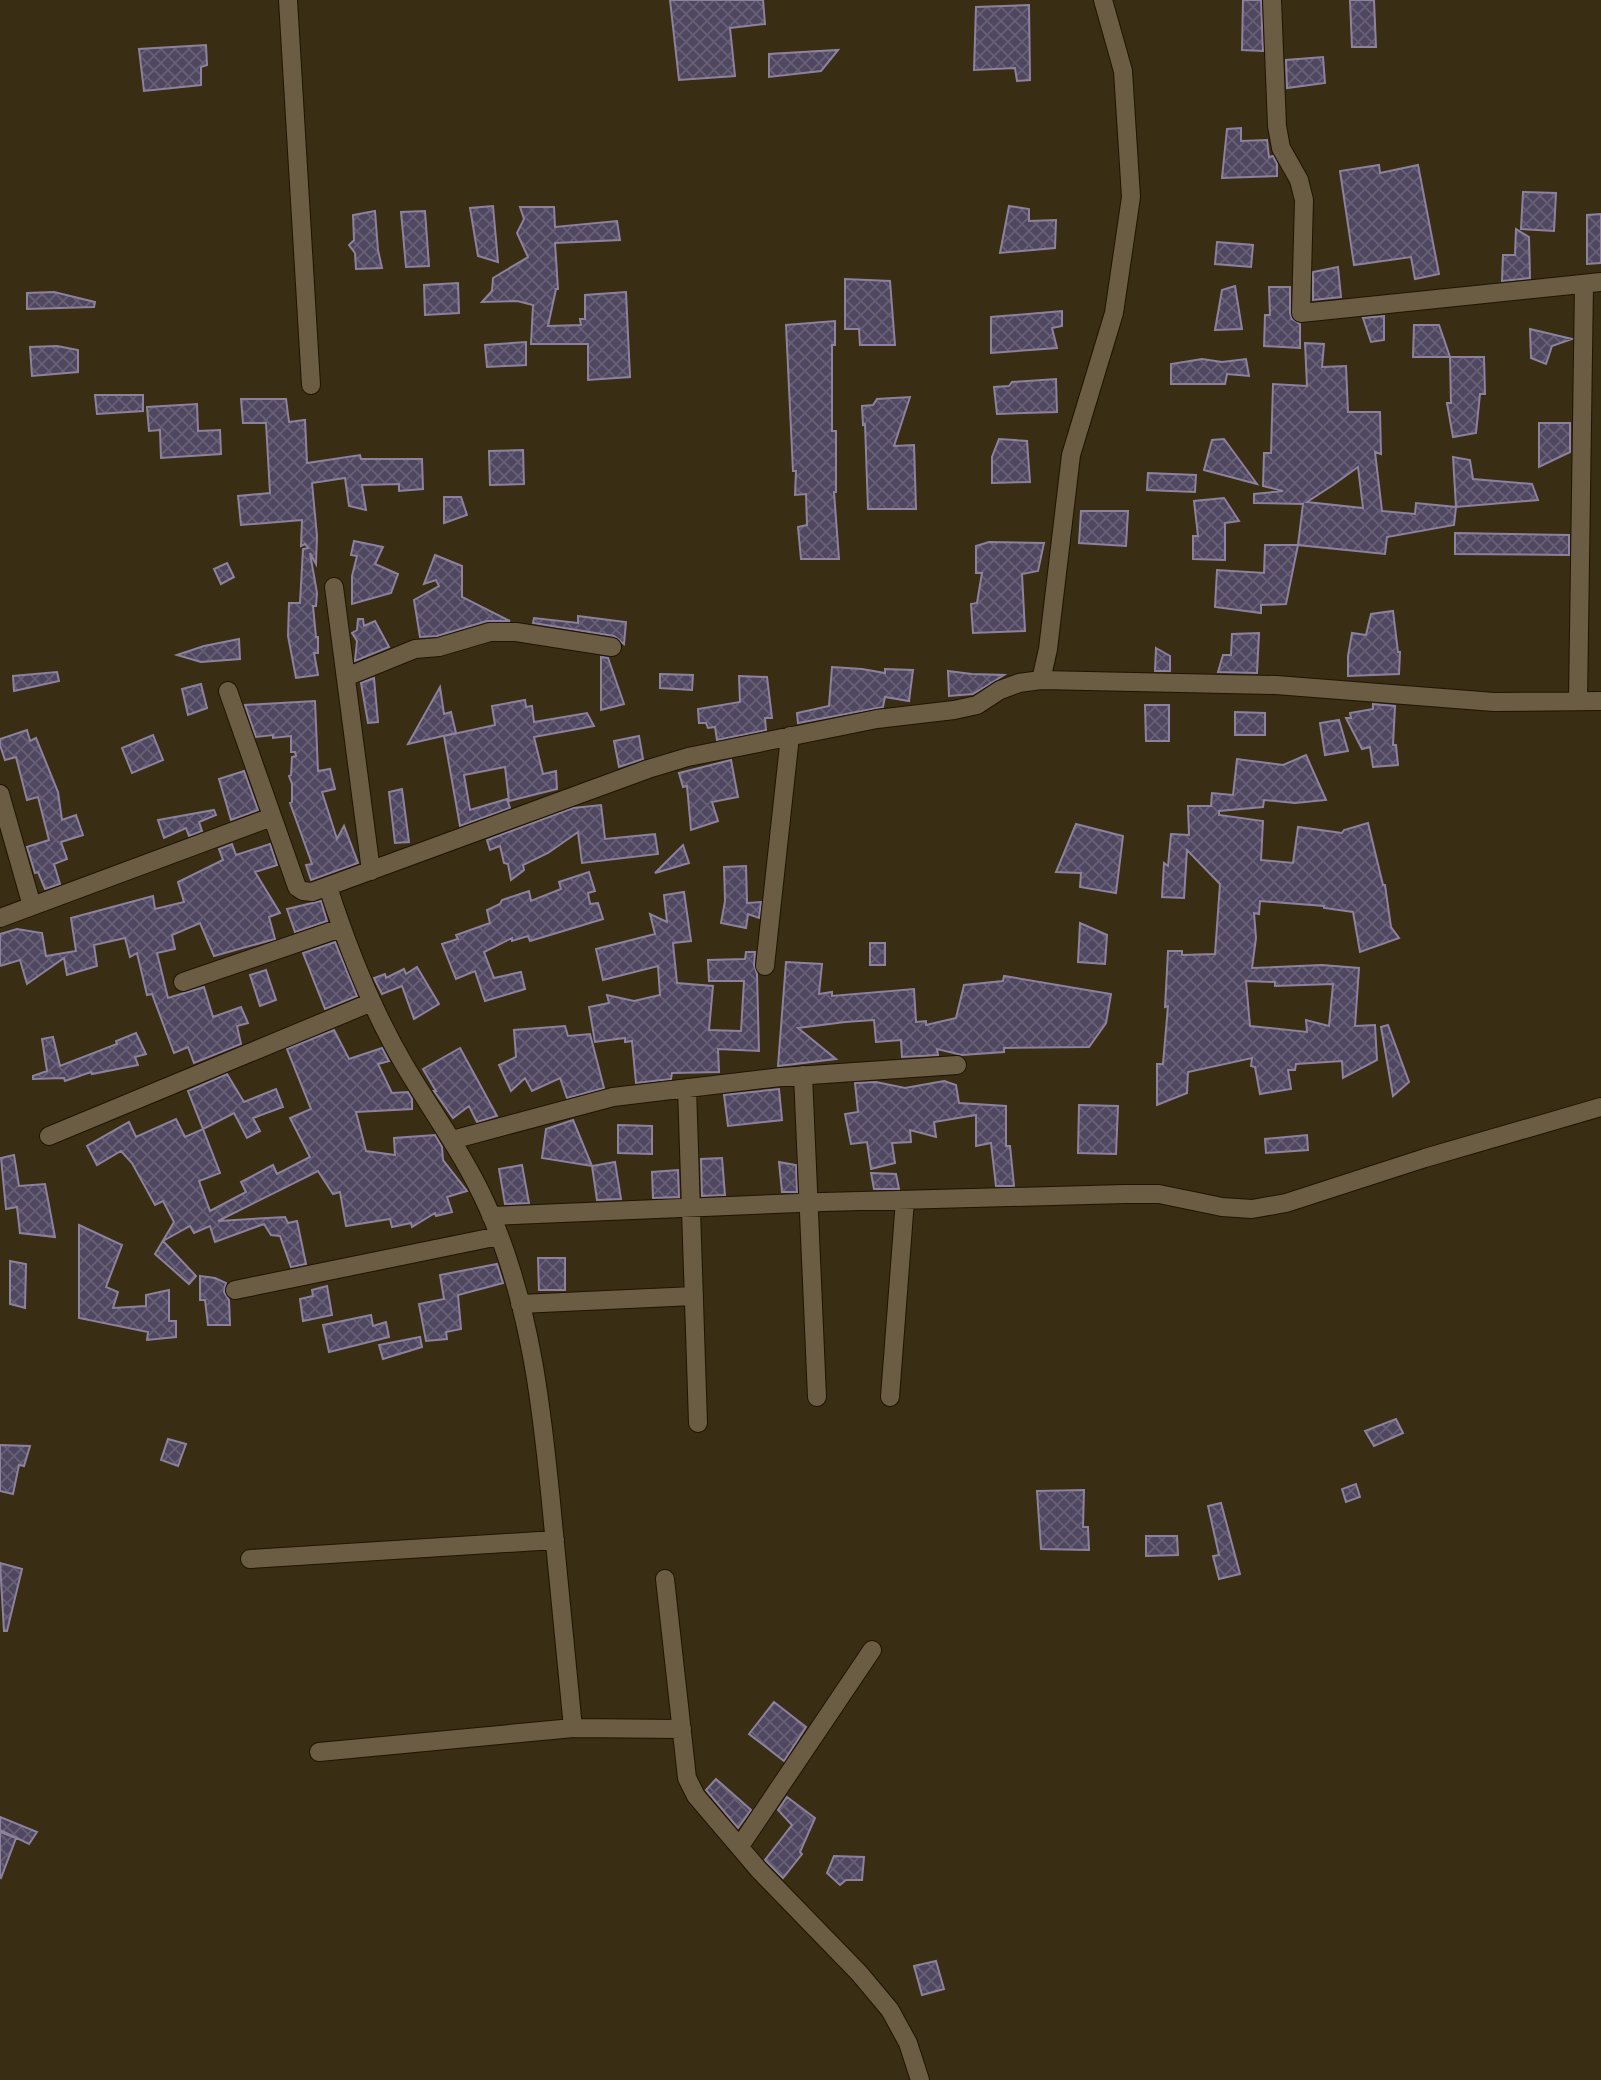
<svg xmlns="http://www.w3.org/2000/svg" width="1601" height="2080" viewBox="0 0 1601 2080" font-family="Lora,serif">
<defs>
<pattern id="building-cross-hatch" width="8" height="8" patternUnits="userSpaceOnUse" patternTransform="scale(1.75)"><rect width="8" height="8" fill="#4f465f"/><path d="M0 0l8 8M0 8l8-8" fill="none" stroke="#686075"/></pattern>
</defs>
<rect width="100%" height="100%" fill="#392d14"/>
<path fill="url(#building-cross-hatch)" stroke="#8c829e" stroke-width="2" fill-rule="evenodd" d="M670,0h93l2,24 -35,4 5,48 -56,4z
M1243,0h18l2,51 -21,-1z
M1350,0h24l2,47h-24z
M1029,5l1,75 -13,1 -2,-13 -41,2 2,-63z
M206,45l1,20 -6,2v18l-57,6 -5,-42z
M838,50l-17,21 -52,6v-23z
M1323,57l2,26 -38,5 -1,-28z
M1241,128v13l26,-1 2,17 4,-1 4,8v12l-55,2 5,-49z
M1379,165l1,8 38,-8 21,109 -24,5 -4,-22 -57,8 -14,-94z
M1523,192l33,1 -2,38 -33,-2z
M493,206l5,56 -20,-6 -8,-48z
M1009,206l20,3v12l27,-1 -1,28 -55,5z
M520,207h34l1,20 62,-6 3,19 -65,3 3,46h-2l-8,37 33,-1 -1,-6h5v-24l41,-3 4,85 -42,3v-36h-57l2,-39 -16,-4 -35,1 10,-11 1,-13 35,-21 -11,-24 7,-14z
M375,211l3,39 4,18 -26,1 -1,-16 -6,-8 5,-5 -1,-25z
M425,211l4,55 -23,1 -5,-55z
M1601,214v49l-14,1v-49z
M1516,229l13,8 1,41 -28,3 1,-26h12z
M1217,242l36,3 -2,22 -36,-3z
M1338,267l3,30 -28,3v-28z
M845,279l45,2 5,64h-35l-1,-16h-14z
M458,283l1,30 -34,2 -1,-30z
M1235,286l7,43 -27,1 7,-40z
M1269,287h21v26l2,6 8,5v24l-36,-2 1,-31h5z
M54,292l41,10 -1,5 -67,2v-16z
M1062,311v15l-10,2 5,20 -66,5v-36z
M1384,316v24l-13,2 -8,-24z
M835,321v24h-3v86h4v61h-2l5,67h-38l-3,-32 9,-2 -1,-31 -11,1 1,-24h-3l-7,-146z
M1414,325h25l11,32h-37z
M1530,329l42,10 -20,7 -6,18 -15,-6z
M526,342v23l-39,2 -2,-22z
M1305,343l19,1 -2,23 24,-1 2,46h32l1,42 -6,-2 7,59 33,3 1,-11 40,4 -2,18 -67,12 -2,17 -87,-9 5,-41 -49,-1v-9l29,-3 -20,-5 1,-33h7l2,-69 34,2zM1358,467l5,41 -56,-6 26,-17z
M57,346l21,4v22l-46,4 -2,-29z
M1450,357h34l1,37h-5l-4,39 -23,4 -6,-34h4z
M1202,359l20,3 24,-3 3,17 -22,-2 -2,10h-54v-20z
M1056,379l1,33 -60,2 -3,-27 15,-1 3,-4z
M95,395h48v16l-46,3z
M910,397l-16,49 20,-1 2,64h-48l-3,-85 -2,1 -1,-19 11,-1 4,-6z
M241,399h45l3,23 16,-2 2,43 53,-8 1,4h61l1,30 -24,2v-7l-37,1 4,25 -17,-4 -4,-28 -33,5 5,53 -1,28 -6,-11 7,40 -1,13h-3l3,31h2v16h-4l4,22 -22,3 -8,-42 1,-33h11l3,-54 5,-1 -3,-4 -4,2 1,-26 -61,5 -3,-29 32,-3 -4,-70h-23z
M197,404l1,27 22,-1 1,24 -60,4 -1,-28 -11,1 -2,-24z
M1539,423h31v29l-31,15z
M999,439l28,2 3,41 -38,1v-26z
M1224,439l33,45 -53,-14 8,-30z
M523,450l1,34 -34,1 -1,-34z
M1453,457l17,3 3,19 59,5 6,16 -82,7z
M1148,473l48,2 -1,17 -48,-2z
M444,497h17l6,18 -23,8z
M1224,498l15,23 -14,2v37l-32,-1v-23h5l-4,-35z
M1081,511h47l-2,35 -47,-3z
M1455,533l114,2v20l-114,-1z
M354,541l29,6 -8,17 23,10 -7,19 -39,11v-28l5,-20 -6,-1z
M989,542l55,1 -6,28 -16,3 3,57 -52,2 -2,-29 6,-1 5,-30h-6v-27z
M1265,545h33l-12,59 -25,1v8l-46,-6 2,-37 47,3z
M435,555l27,11v31l48,24h-23l-50,15 -17,1 -6,-37 25,-14 -3,-6 -12,4z
M227,563l7,14 -13,7 -7,-15z
M1393,611l5,41h2l-1,22 -51,2v-20l4,-23 14,2 5,-21z
M578,616l48,6 -2,22 -10,-8 -81,-13 1,-5 44,5z
M358,619h5l1,7 11,-5 14,26 -34,14 2,-20 -5,-8 5,-3z
M1259,633l-2,40 -39,-1 5,-17h8l1,-21z
M239,639l1,20 -39,3 -24,-7 27,-9z
M1156,648l14,8v15h-15z
M601,657l7,1 16,46 -23,6z
M832,667l30,2 23,4v-4l28,1 -4,31 -24,-4 -2,10 -85,16 -1,-10 32,-7z
M948,671l24,3 32,1 -31,19 -24,2z
M57,672l2,9 -45,10 -1,-15z
M660,674l33,1 -1,15 -32,-2z
M739,676l28,1 5,41h-7l1,12 -49,10 -2,-13 -7,1 -2,-5h-7l-1,-14 42,-7z
M374,678l4,44 -10,1 -7,-40z
M201,684l6,24 -19,7 -6,-26z
M440,687l4,27 7,-2 5,21 -48,11z
M525,700l1,7 6,-1 2,16 53,-9 7,13 -60,11 9,37 13,-3 1,18 -48,12 -4,-34 -41,8 6,35 37,-11 3,9 -50,18 -16,-90 51,-11 -3,-19z
M315,701l3,70 12,-2 5,20 -13,3 15,47 7,-13 14,37 -47,17 -5,-15 6,-1 -22,-61 2,-1v-18l-3,-8 2,-1 1,-18 4,-1 -1,-4h-4v-16l-18,2v-3l-17,2 -11,-32z
M1373,704l22,2 -2,39h3l2,20 -25,2 -3,-20 -8,2 -16,-31h5l-1,-5 23,-4z
M1145,705h24v36h-23z
M1235,712l30,1v22h-30z
M1339,720l9,31 -23,4 -5,-32z
M27,730l3,11 6,-3 22,54 4,28 14,-5 7,20 -22,7 6,17 -13,5 6,20 -15,5 -7,-17 -3,1 -8,-26 22,-7 -11,-43 -11,3 -11,-43 -11,3 -5,-15v-6z
M153,735l10,25 -31,13 -10,-25z
M639,736l4,23 -24,8 -5,-26z
M1306,755l20,45 -31,3 -31,-3 -1,7 -44,4v4l44,6 -2,39 32,3 5,-36 44,6 2,-3 24,-7 15,62h2l6,42 8,11 -39,14 -7,-40 -29,-4v-2l-64,-5 -1,13 -5,-1 2,25 -4,30 70,-3 37,3 -4,58 20,-1 2,35 -34,18 -1,-17 -46,3 -1,6h-7l3,19 -31,5 -5,-27 -4,-1 1,-8 -64,14 -1,21 -30,12v-41h6l5,-58 -3,1 3,-56h14v4l33,-1 5,-70 -33,-34 -3,48 -22,-1 2,-34 4,3 3,-32 18,1 -1,-29h23l1,-13 21,2 4,-36 46,6zM1246,981l29,1v4l58,-2 -4,42 -23,-6 1,12 -57,-6z
M731,760l7,37 -26,5 6,19 -27,9 -4,-44 -4,1 -4,-14z
M244,771l14,39 -27,10 -12,-41z
M402,789l7,53 -14,1 -6,-51z
M601,805l4,34 50,-5 3,20 -76,9 -4,-31 -30,21 -25,12 1,5 -13,10 -3,-16 -4,-1 -4,-17 -10,4 -3,-10 86,-32z
M214,810l2,5 -17,7 3,9 -13,5 -3,-8 -22,10 -6,-18z
M1076,824l47,12 -7,57 -36,-6 1,-14 -25,-1z
M232,844l4,11 34,-11 7,21 -22,7 25,41 -11,4 6,22 -61,17 -14,-33 -28,12 3,14 -18,4 11,45 36,-11 9,30 28,-10 7,16 -11,3 4,18 -47,19 -6,-16 -14,6 -22,-59 -5,1 -10,-42 -7,4 -5,-19 -31,7 3,21 -30,9 -3,-17 -37,26 -7,-24 -20,6v-32l17,-5 25,4 4,23 30,-5 -5,-33 82,-22 2,13 29,-7 -6,-20 45,-22 -4,-11z
M683,845l6,18 -34,10z
M746,866l1,37 14,-1 -2,16 -11,-4 -2,14 -25,-5 4,-22 -1,-34z
M589,872l6,19 -7,2 2,11 8,-1 5,16 -73,22 -2,-5 -16,5v-3l-28,14 10,26 27,-6 4,17 -40,12 -10,-30 -19,8 -14,-35 16,-5 -2,-4 34,-12 -3,-13 13,-6 2,-4 27,-9 2,10 30,-12 -2,-7z
M684,892l7,49 -18,2 4,40 36,3 -4,44 32,1 3,-50h-35l-1,-21 37,-1 1,-7h9l-1,13 3,9 2,77 -41,-2 1,23 -47,1 -1,6 -35,4 -4,-42 -7,1v-4l-30,4 -6,-35 20,-4 -2,-8 27,6 26,-6 -2,-29 -55,14 -7,-31 59,-15 -5,-20 17,8 -3,-27z
M321,901l6,20 -32,11 -8,-23z
M1080,923l27,12 -2,29 -27,-2z
M335,942l22,54 -32,13 -22,-56z
M870,943h15v22h-15z
M786,962l36,2 -3,30 13,-2v4l82,-7 2,33 10,-1v4l30,-7 8,-33 39,-4 1,-5 107,18 -5,29 -17,24 -85,1v4l-42,3 -25,-6 1,6 -36,2 -1,-17 -25,2 -2,-22 -29,2 -47,6 38,31 -58,7z
M417,967l22,37 -25,15 -12,-33 -20,8 -8,-16 11,-4 1,4 18,-9 2,5z
M266,970l10,30 -16,6 -10,-31z
M1388,1025l21,57 -16,14 -12,-69z
M565,1026l3,10 22,-2 14,54 -37,10 -7,-20 -28,13 -7,-13 -14,13 -12,-26 17,-8 -2,-27z
M334,1030l15,29 33,-11 7,13 -11,3 14,29 16,-1 4,7v10l-56,3 10,39 29,4 -1,-17 41,-3 7,12 1,13 24,31 -20,6 5,15 -16,4 -1,-3 -23,14 -1,-4 -19,4 -2,-8 -44,7 -6,-34 -7,2 -15,-23 -100,50 67,-4 3,6 9,-2 9,43 -15,3 -11,-31 -9,-1 -7,-11 -49,18 -5,-16 -16,7 -4,-7 -27,15 33,35 -7,8 -34,-30 19,-32 -11,-21 -8,4 -23,-42 -11,-12 -24,14 -10,-19 42,-24 7,15 40,-18 9,18 18,-8 17,44 -21,8 11,30 36,-19 -5,-10 32,-17 4,9 33,-17 -20,-39 21,-9 -24,-60z
M136,1033l10,21 -11,3 3,8 -46,9 -1,-2 -26,9 -1,-3 -31,1v-3l14,-5 -5,-32 11,-2 7,29 57,-22 -1,-3z
M460,1048l37,68 -20,6 -8,-16 -16,12 -19,-27h2l-13,-22z
M227,1074l17,28 32,-13 7,18 -30,11 7,13 -13,7 -13,-25 -31,16 -15,-38z
M944,1081l12,4 3,18 47,3v40h4l4,40h-18l-5,-43 -15,3v-31l-42,7 2,15 -26,-7 1,12 -19,1 3,20 -24,6 -4,-27 -16,2 -6,-30 13,-2 -3,-29 21,-1 29,6z
M779,1089l3,31 -54,6 -4,-31z
M1079,1105l39,1 -2,48 -38,-1z
M573,1120l19,46 -50,-8 4,-29z
M618,1125l34,1v28l-34,-1z
M1307,1135l1,15 -42,3 -1,-14z
M14,1155l5,31 26,-2 10,53 -35,-4 -3,-26 -11,2 -5,-51z
M722,1158l3,37 -23,1 -1,-37z
M615,1162l6,37 -24,1 -5,-34z
M779,1162l17,3 1,27h-15z
M522,1165l7,38 -24,1 -6,-35z
M678,1170l1,27 -26,1 -1,-26z
M871,1173l25,1 3,15h-25z
M79,1225l43,20 -16,42 12,5 -5,16 33,-2v-11l23,-5v31h7v16l-29,3 1,-8 -69,-14z
M538,1258h27v32h-26z
M10,1261l16,3 -1,44 -15,-4z
M497,1264l6,19 -45,12 3,34 -15,3 1,7 -21,2 -7,-37 25,-5 -4,-24z
M200,1276l15,2 11,5 -2,9 5,8 1,25h-22l-3,-25h-5z
M327,1286l5,29 -29,6 -3,-22 13,-3 -1,-6z
M371,1315l2,11 13,-4 3,15 -60,15 -6,-27z
M420,1337l2,10 -39,12 -4,-14z
M1396,1419l7,14 -29,13 -9,-15z
M168,1439l18,5 -8,22 -17,-6z
M0,1445l30,1 -6,20 -5,-1 -6,29 -13,-3z
M1356,1484l4,13 -14,5 -4,-13z
M1084,1490l-1,37h5l1,23 -48,-1 -4,-58z
M1221,1503l19,71 -21,5 -6,-23 6,-1 -11,-49z
M1146,1536h31l1,19 -32,1z
M0,1563l22,6 -15,62h-3z
M774,1702l32,25 -22,34 -35,-27z
M716,1779l35,31 -13,18 -32,-38z
M787,1797l28,21 -15,34 2,2 -19,24 -18,-18 27,-35 -14,-15z
M0,1817l37,15 -8,12 -29,-14z
M0,1832l16,6 -15,40 -1,-1z
M834,1856l30,1 -2,23h-16l-6,5 -13,-12z
M936,1961l8,28 -22,6 -8,-29z"/>
<g fill="none" stroke-linecap="round" stroke-linejoin="round">
<g stroke="#201500" stroke-width="20">
<path id="street" d="M288,0l23,385
M1272,0l5,126 4,22 18,32 5,20 -3,113 300,-31
M334,587l37,284
M346,677l69,-28 24,-2 51,-15h26l96,15
M1041,680l7,-31 23,-194 43,-142 17,-116 -8,-126 -20,-71
M228,691l69,196 6,4 9,1 336,-123 40,-12 189,-38 77,-9 23,-5 23,-15 19,-7 22,-3 235,5 218,17 107,-1
M1578,701l6,-417
M0,794l32,112
M328,887c20,62 44,123 77,179 28,47 61,92 83,142 44,99 55,208 65,315 7,68 13,137 20,205
M0,918l272,-101
M765,966l25,-230
M183,982l158,-54
M803,1075l14,322
M687,1088l11,335
M49,1136l323,-134
M452,1140l161,-43 168,-20 176,-12
M491,1216l332,-14 302,-8h34l63,13 30,2 34,-6 139,-45 176,-51
M235,1290l264,-54
M520,1304l174,-8
M890,1397l15,-197
M250,1559l305,-19
M665,1579l22,199 9,18 63,74 100,103 31,37 18,33 12,37
M319,1752l254,-24 109,1
M740,1846l132,-196"/>
</g>
<use href="#street" stroke="#6a5d43" stroke-width="18"/>
</g>
</svg>
